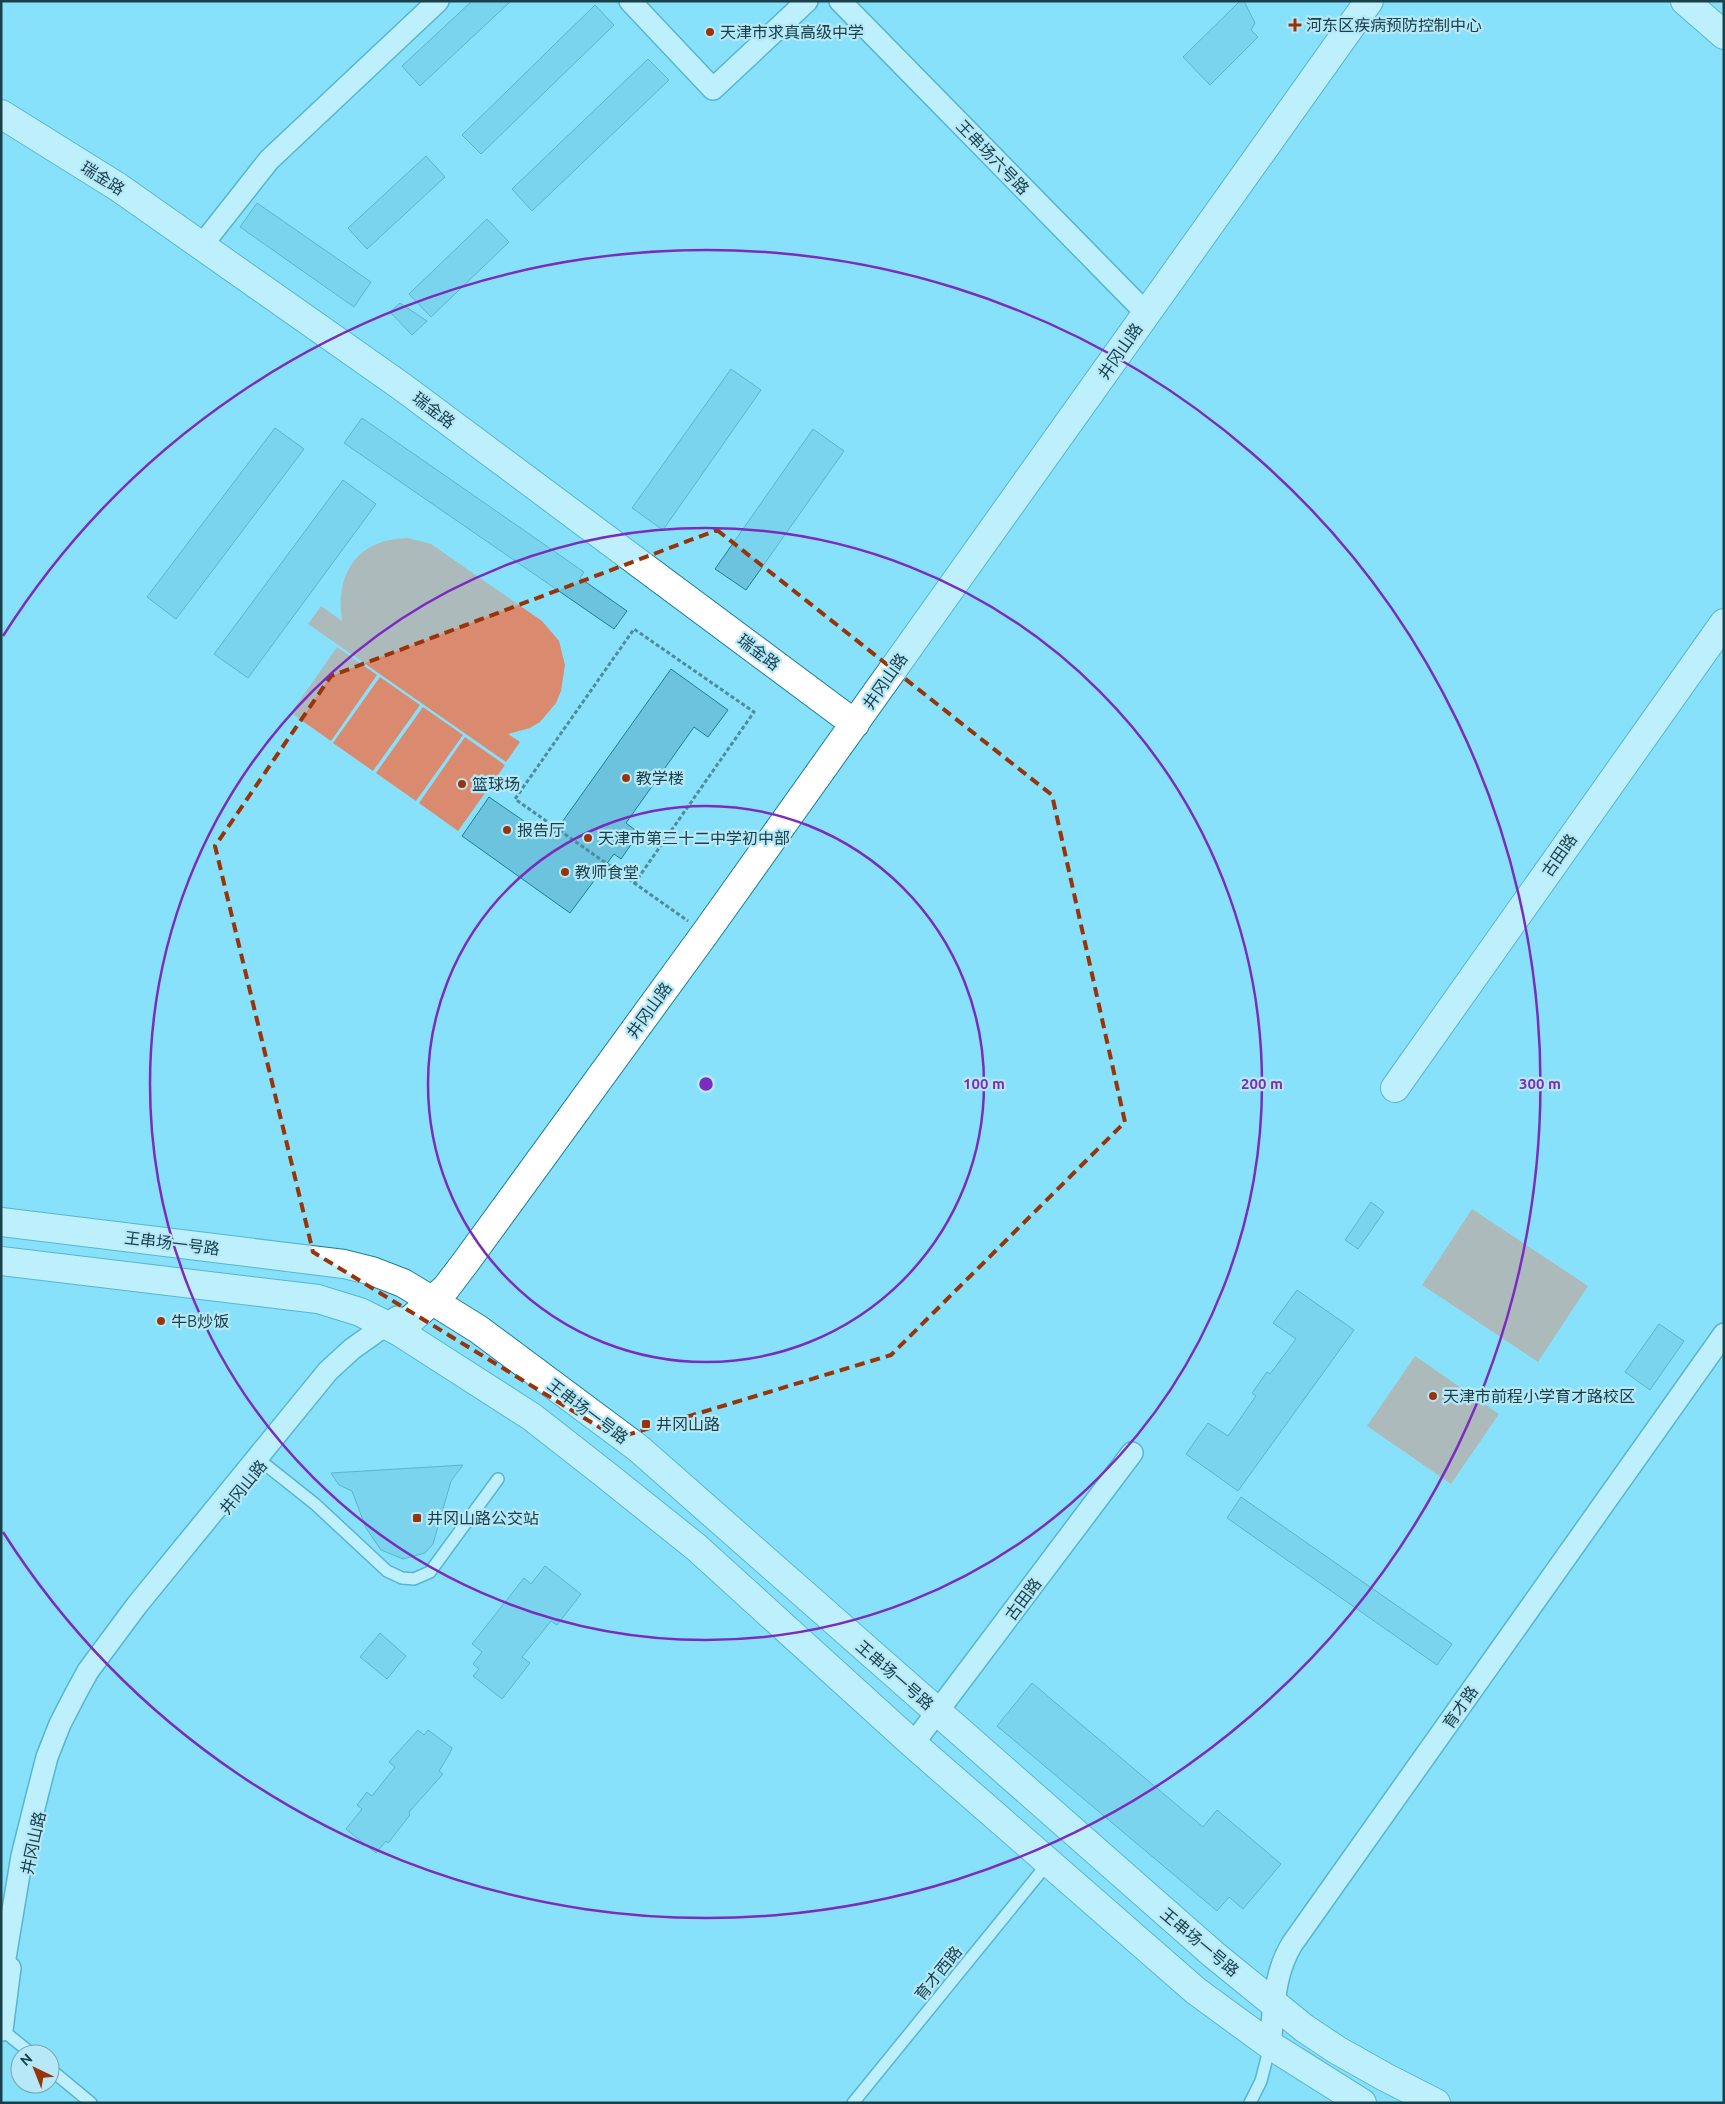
<svg xmlns="http://www.w3.org/2000/svg" width="1725" height="2104" viewBox="0 0 1725 2104" font-family="Ubuntu,'Noto Sans SC',sans-serif">
<rect width="100%" height="100%" fill="#88e1fb"/>
<path fill="#da8a6f" d="M408,538l23,6 111,77 17,20 6,24 -4,26 -5,12 -16,19 -10,6 -22,6 12,8 -14,20 -198,-138 13,-18 21,15c-7,-48 15,-82 66,-83z
M337,647l40,28 -46,66 -40,-28z
M380,677l40,28 -47,66 -40,-28z
M423,707l40,28 -47,66 -40,-28z
M465,737l40,28 -47,66 -39,-28z
M1472,1209l116,77 -50,76 -116,-77z
M1415,1356l84,58 -48,70 -84,-58z"/>
<path fill="#6bc3dd" stroke="#1d7f97" d="M472,1h39l-91,85 -18,-20z
M1240,1h4l11,22 -4,7 7,7 -48,48 -27,-28z
M595,5l19,20 -133,129 -19,-19z
M648,59l21,21 -137,131 -20,-22z
M426,156l19,21 -78,72 -19,-21z
M257,203l114,79 -17,25 -114,-80z
M487,219l22,23 -78,75 -22,-23z
M400,303l27,18 -15,14 -22,-23z
M731,369l30,21 -98,140 -31,-22z
M362,418l222,154 -4,6 47,33 -13,18 -270,-186z
M275,428l29,21 -128,170 -29,-22z
M813,429l31,22 -98,139 -31,-21z
M343,480l33,24 -128,174 -34,-24z
M671,669l57,41 -20,27 -14,-10 -68,96 13,10 -18,26 -7,-5 -44,59 -108,-77 27,-39 61,42z
M1371,1202l13,10 -26,37 -13,-9z
M1297,1290l57,40 -116,161 -52,-37 22,-31 20,13 28,-40 -4,-3 15,-21 3,2 26,-35 -23,-16z
M1659,1324l25,17 -34,49 -25,-18z
M463,1465l-12,16 -18,63 -8,9 -22,6 -22,-9 -15,-22 -14,-37 -13,-6 -8,-12z
M1241,1497l211,147 -15,21 -210,-147z
M545,1566l36,28 -24,31 -6,-4 -29,36 8,6 -28,36 -29,-23 6,-7 -6,-5 9,-12 -10,-8 52,-66 7,6z
M380,1633l26,23 -19,23 -27,-22z
M1032,1683l171,144 14,-17 64,54 -38,45 -14,-12 -12,14 -220,-185z
M418,1730l6,5 4,-5 24,18 -2,5 -11,18 4,3 -34,38 1,3 -22,28 -2,-2 -10,12 -30,-24 16,-20 -5,-4 10,-13 5,4 23,-29 -6,-5z"/>
<g fill="none" stroke-linecap="round" stroke-linejoin="round">
<g stroke="#1e7f98" stroke-width="14">
<path id="service" d="M257,1458l58,46 72,67 15,7 12,1 16,-7 68,-93
M1,2029l31,25
M50,2069l41,34
M853,2103l195,-240
M1250,2103l11,-22 9,-35"/>
</g>
<g stroke="#1e7f98" stroke-width="24">
<path id="minor" d="M630,1l83,88 94,-88
M840,1l307,313
M202,245l67,-85 169,-159
M913,1744l219,-291
M1,1982l21,-126 15,-60 10,-39 13,-33 16,-31 12,-22 49,-66 191,-234 24,-22 45,-32
M2,2030l8,-62
M1270,2045c4,-35 3,-70 22,-101l432,-610"/>
</g>
<g stroke="#1e7f98" stroke-width="30">
<path id="tertiary" d="M1685,1l39,34
M1,114l117,73 283,199 454,338
M1395,1088l329,-465
M398,1331l48,-43 19,-25 241,-331 663,-931"/>
</g>
<g stroke="#1e7f98" stroke-width="30">
<path id="secondary" d="M1,1222l343,42 28,7 31,12 30,18 45,28 160,119 575,506 91,74 33,22 48,27 51,26
M1,1261l317,38 42,13 38,19 134,86 74,58 90,72 217,197 283,247 74,54 92,58"/>
</g>
<path stroke="#4d8b9d" stroke-width="3" stroke-dasharray="4 2.5" stroke-linecap="butt" d="M634,884l120,-172 -120,-83 -119,170 173,122"/>
<use href="#service" stroke="#fff" stroke-width="11"/>
<use href="#minor" stroke="#fff" stroke-width="21"/>
<use href="#tertiary" stroke="#fff" stroke-width="28"/>
<use href="#secondary" stroke="#fff" stroke-width="28"/>
</g>
<path d="M0 0H1725V2104H0ZM717,530l335,265 73,327 -234,233 -274,83 -304,-186 -98,-406 116,-170z" fill="#88e1fb" fill-opacity=".55" fill-rule="evenodd"/>
<path fill="none" stroke="#993408" stroke-width="4" stroke-dasharray="10 6" stroke-linejoin="round" d="M717,530l335,265 73,327 -234,233 -274,83 -304,-186 -98,-406 116,-170z"/>
<g fill="none" stroke="#7b2cbf" stroke-width="2.5">
<circle cx="706" cy="1084" r="278"/>
<circle cx="706" cy="1084" r="556"/>
<path d="M3 636A834 834 0 1 1 3 1532"/>
</g>
<g fill="#993408" stroke="#b6e8f8" stroke-width="2">
<path d="M1292.5 17.5h5v5h5v5h-5v5h-5v-5h-5v-5h5z"/>
<circle cx="710" cy="32" r="5"/>
<circle cx="626" cy="778" r="5"/>
<circle cx="462" cy="784" r="5"/>
<circle cx="507" cy="830" r="5"/>
<circle cx="588" cy="838" r="5"/>
<circle cx="565" cy="872" r="5"/>
<circle cx="161" cy="1321" r="5"/>
<circle cx="1433" cy="1396" r="5"/>
<rect x="641" y="1419" width="10" height="10" rx="2.5"/>
<rect x="412" y="1513" width="10" height="10" rx="2.5"/>
</g>
<g text-anchor="middle" stroke-width="4.5" stroke-linejoin="round" paint-order="stroke">
<g font-size="16" fill="#1a404a" stroke="#b6e8f8" text-anchor="start">
<text x="1306" y="31">河东区疾病预防控制中心</text>
<text x="720" y="38">天津市求真高级中学</text>
<text x="636" y="784">教学楼</text>
<text x="472" y="790">篮球场</text>
<text x="517" y="836">报告厅</text>
<text x="598" y="844">天津市第三十二中学初中部</text>
<text x="575" y="878">教师食堂</text>
<text x="171" y="1327">牛B炒饭</text>
<text x="1443" y="1402">天津市前程小学育才路校区</text>
<text x="656" y="1430">井冈山路</text>
<text x="427" y="1524">井冈山路公交站</text>
</g>
<g font-size="16" fill="#1a404a" stroke="#b6e8f8">
<text transform="translate(993 157) rotate(46)" y="6">王串场六号路</text>
<text transform="translate(103 178) rotate(32)" y="6">瑞金路</text>
<text transform="translate(1120 351) rotate(-55)" y="6">井冈山路</text>
<text transform="translate(434 410) rotate(37)" y="6">瑞金路</text>
<text transform="translate(759 652) rotate(37)" y="6">瑞金路</text>
<text transform="translate(885 681) rotate(-55)" y="6">井冈山路</text>
<text transform="translate(1559 855) rotate(-55)" y="6">古田路</text>
<text transform="translate(649 1010) rotate(-54)" y="6">井冈山路</text>
<text transform="translate(172 1243) rotate(7)" y="6">王串场一号路</text>
<text transform="translate(588 1411) rotate(37)" y="6">王串场一号路</text>
<text transform="translate(243 1487) rotate(-51)" y="6">井冈山路</text>
<text transform="translate(1023 1599) rotate(-53)" y="6">古田路</text>
<text transform="translate(895 1675) rotate(41)" y="6">王串场一号路</text>
<text transform="translate(1460 1707) rotate(-55)" y="6">育才路</text>
<text transform="translate(33 1843) rotate(-78)" y="6">井冈山路</text>
<text transform="translate(1200 1942) rotate(40)" y="6">王串场一号路</text>
<text transform="translate(938 1973) rotate(-51)" y="6">育才西路</text>
</g>
</g>
<circle cx="706" cy="1084" r="8" fill="#7b2cbf" stroke="#b6e8f8" stroke-width="2.5"/>
<g font-size="15" text-anchor="middle" font-weight="bold" fill="#7b2cbf" stroke="#b6e8f8" stroke-width="4.5" stroke-linejoin="round" paint-order="stroke">
<text x="984" y="1089">100 m</text>
<text x="1262" y="1089">200 m</text>
<text x="1540" y="1089">300 m</text>
</g>
<rect width="1725" height="2104" fill="none" stroke="#1a404a" stroke-width="5"/>
<g transform="translate(35 2069) rotate(317)"><circle r="24" fill="#b6e8f8" stroke="#78a5b2"/>
<path d="M0-4L9 19L0 12L-9 19Z" fill="#993408"/>
<text y="-8" font-size="14" font-weight="bold" text-anchor="middle" fill="#1a404a">N</text>
</g>
</svg>
